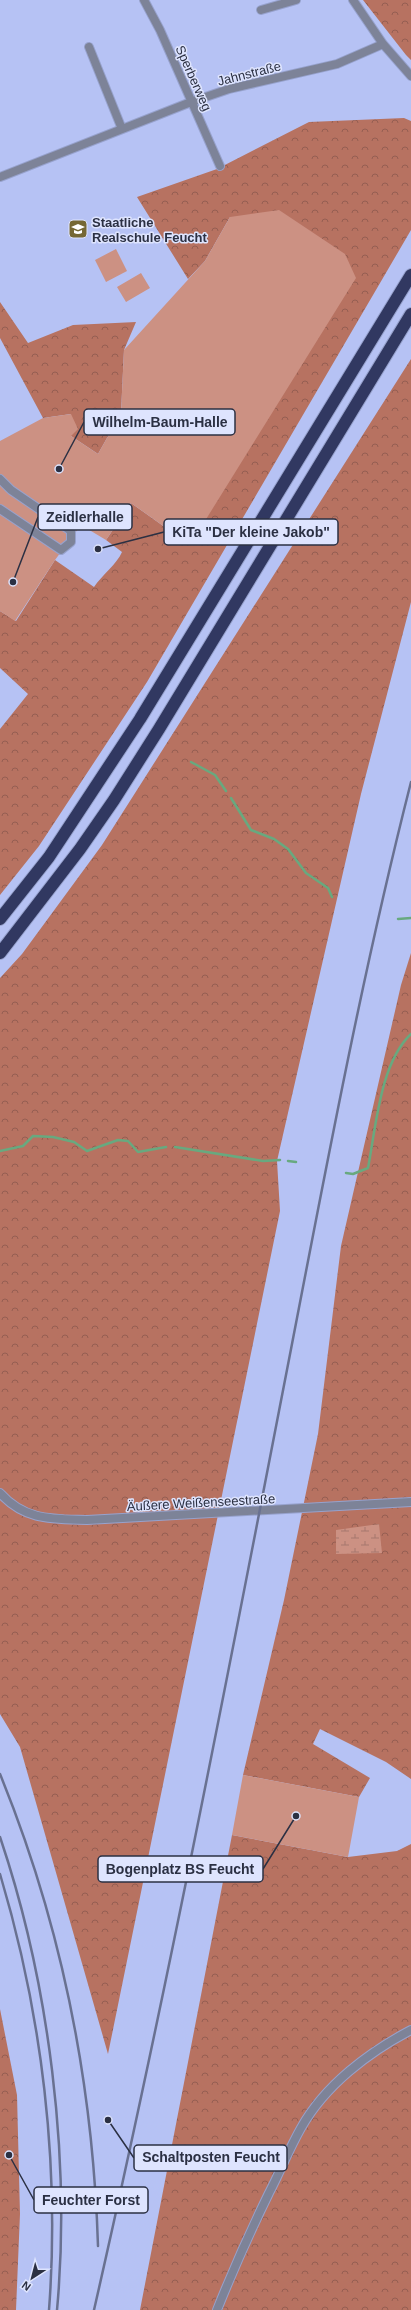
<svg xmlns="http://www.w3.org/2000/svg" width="411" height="2310" viewBox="0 0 411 2310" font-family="Helvetica,sans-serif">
<defs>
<pattern id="forest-crowns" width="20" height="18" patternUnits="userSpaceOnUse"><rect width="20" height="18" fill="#b77261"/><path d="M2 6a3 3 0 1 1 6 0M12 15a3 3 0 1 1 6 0" fill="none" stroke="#955e52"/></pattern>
<pattern id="wetland-marsh" width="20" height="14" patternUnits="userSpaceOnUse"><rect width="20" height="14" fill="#cc9183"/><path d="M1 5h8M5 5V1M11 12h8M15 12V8" fill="none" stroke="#a6776d"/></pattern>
</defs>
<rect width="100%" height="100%" fill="#b6c2f4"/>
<path fill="url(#forest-crowns)" d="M363,0h48v60l-5,-5z
M404,118l7,3v109l-264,452 -108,164 -39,49v-166l28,-35 -28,-26v-57l16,10 39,-61 39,27c8,-12 23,-23 28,-35l-16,-12 25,-37 59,42 40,-328 -25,44 -17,18 -51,-82 80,-28 92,-47z
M0,302l28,41 45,-18 63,-3 -12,28 -3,63 -23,41 -27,-18v-22l-28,4 -43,-80z
M411,359v243l-50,192 -84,367 3,50 -172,843 -88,-307 -20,-33v-736l22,-24 80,-109z
M411,953v826l-25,-17 -66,-33 -7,15 57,34 -11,19 -116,-22 41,-175 34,-166 23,-188 60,-261z
M232,1835l116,22 49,-6 14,-7v466h-271z
M0,2009l17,86 3,119 -4,96h-16z"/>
<path fill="url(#wetland-marsh)" d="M379,1524l3,29 -46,1v-24z"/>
<path fill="#cc9183" d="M279,210l66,44 11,24 -166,267 -59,-42 -25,37 -25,-15 -26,35 -40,61 -15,-10v-170l43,-23 28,-4 7,15 -7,7 27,18 23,-41 3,-63 81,-89 25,-44z
M116,249l11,22 -21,11 -11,-22z
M141,273l9,15 -24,14 -9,-15z
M243,1775l116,22 -11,60 -116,-22z"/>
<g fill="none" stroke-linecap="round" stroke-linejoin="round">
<path stroke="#68a97f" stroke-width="2.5" d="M191,762l24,13 11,16
M231,798l20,32 23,9 14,10 18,24 22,15 4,9
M398,919l13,-1
M175,1147l88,14 17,-1
M0,1151l23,-5 10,-10 20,1 21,5 13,9 31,-11 10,1 10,11 28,-5
M288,1161l8,1
M346,1173l7,1 15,-6c8,-41 12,-105 43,-134"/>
<g stroke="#97a2cd" stroke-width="10">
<path id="minor" d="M144,0l16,30 60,136
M353,0l30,44 28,32
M261,10l35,-10
M89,47l33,82
M0,177l191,-75 38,-13 108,-25 46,-20
M0,479l11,11 60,41v11l-10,8 -61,-41
M0,1493c25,28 53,26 87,27l324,-18
M217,2310c16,-40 33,-78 52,-117 11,-21 20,-44 32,-65 24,-43 68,-76 110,-98"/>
</g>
<g stroke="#97a2cd" stroke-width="14">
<path id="motorway" d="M0,919l49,-62 91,-138 271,-444
M0,953l80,-104 34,-49 45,-71 252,-415"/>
</g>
<use href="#minor" stroke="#7d8398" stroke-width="8"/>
<use href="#motorway" stroke="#313861" stroke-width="12"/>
<path stroke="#697191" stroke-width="2.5" d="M0,1774c62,152 93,309 98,472
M0,1837c49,145 71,321 57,473
M0,1874c42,140 60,290 49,436
M94,2310c68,-298 127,-599 185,-899 41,-210 79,-421 132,-629"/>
</g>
<defs>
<g id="school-square" transform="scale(1)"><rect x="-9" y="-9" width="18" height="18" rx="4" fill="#756734" stroke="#dee4fe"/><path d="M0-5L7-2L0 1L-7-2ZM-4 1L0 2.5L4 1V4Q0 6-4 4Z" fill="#fff"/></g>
</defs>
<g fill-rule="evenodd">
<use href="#school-square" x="78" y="229"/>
</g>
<g text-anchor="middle" stroke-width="3" stroke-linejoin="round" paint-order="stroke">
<g font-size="13" fill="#2b3043" stroke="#dee4fe">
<text transform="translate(249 73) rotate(-14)" y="5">Jahnstraße</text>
<text transform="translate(194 78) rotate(66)" y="5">Sperberweg</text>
<text transform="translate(201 1502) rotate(-3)" y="5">Äußere Weißenseestraße</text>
</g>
<g font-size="13" font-weight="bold" fill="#2b3043" stroke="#dee4fe" text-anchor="start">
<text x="92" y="227">Staatliche<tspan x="92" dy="15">Realschule Feucht</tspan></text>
</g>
</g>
<path fill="none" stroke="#2b3043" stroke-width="1.5" d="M59 469L84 422M13 582L38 517M98 549L164 532M296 1816L263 1869M108 2120L134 2158M9 2155L34 2200"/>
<g fill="#2b3043" stroke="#dee4fe" stroke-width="1.5">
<circle cx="59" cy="469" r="4"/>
<circle cx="13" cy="582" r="4"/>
<circle cx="98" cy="549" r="4"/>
<circle cx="296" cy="1816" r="4"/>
<circle cx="108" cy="2120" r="4"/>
<circle cx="9" cy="2155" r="4"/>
</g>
<g fill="#dee4fe" stroke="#2b3043" stroke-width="1.5">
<rect x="84" y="409" width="151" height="26" rx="4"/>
<rect x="38" y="504" width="94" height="26" rx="4"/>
<rect x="164" y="519" width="174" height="26" rx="4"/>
<rect x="98" y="1856" width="165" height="26" rx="4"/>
<rect x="134" y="2145" width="153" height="26" rx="4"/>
<rect x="34" y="2187" width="114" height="26" rx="4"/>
</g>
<g font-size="14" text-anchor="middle" font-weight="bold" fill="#2b3043">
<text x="160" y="427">Wilhelm-Baum-Halle</text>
<text x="85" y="522">Zeidlerhalle</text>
<text x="251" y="537">KiTa "Der kleine Jakob"</text>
<text x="180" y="1874">Bogenplatz BS Feucht</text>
<text x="211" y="2162">Schaltposten Feucht</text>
<text x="91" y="2205">Feuchter Forst</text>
</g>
<g transform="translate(32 2278) rotate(216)" stroke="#dee4fe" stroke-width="3" paint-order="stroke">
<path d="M0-3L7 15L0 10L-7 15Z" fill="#2b3043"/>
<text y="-6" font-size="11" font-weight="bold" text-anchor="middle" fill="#2b3043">N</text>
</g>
</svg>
